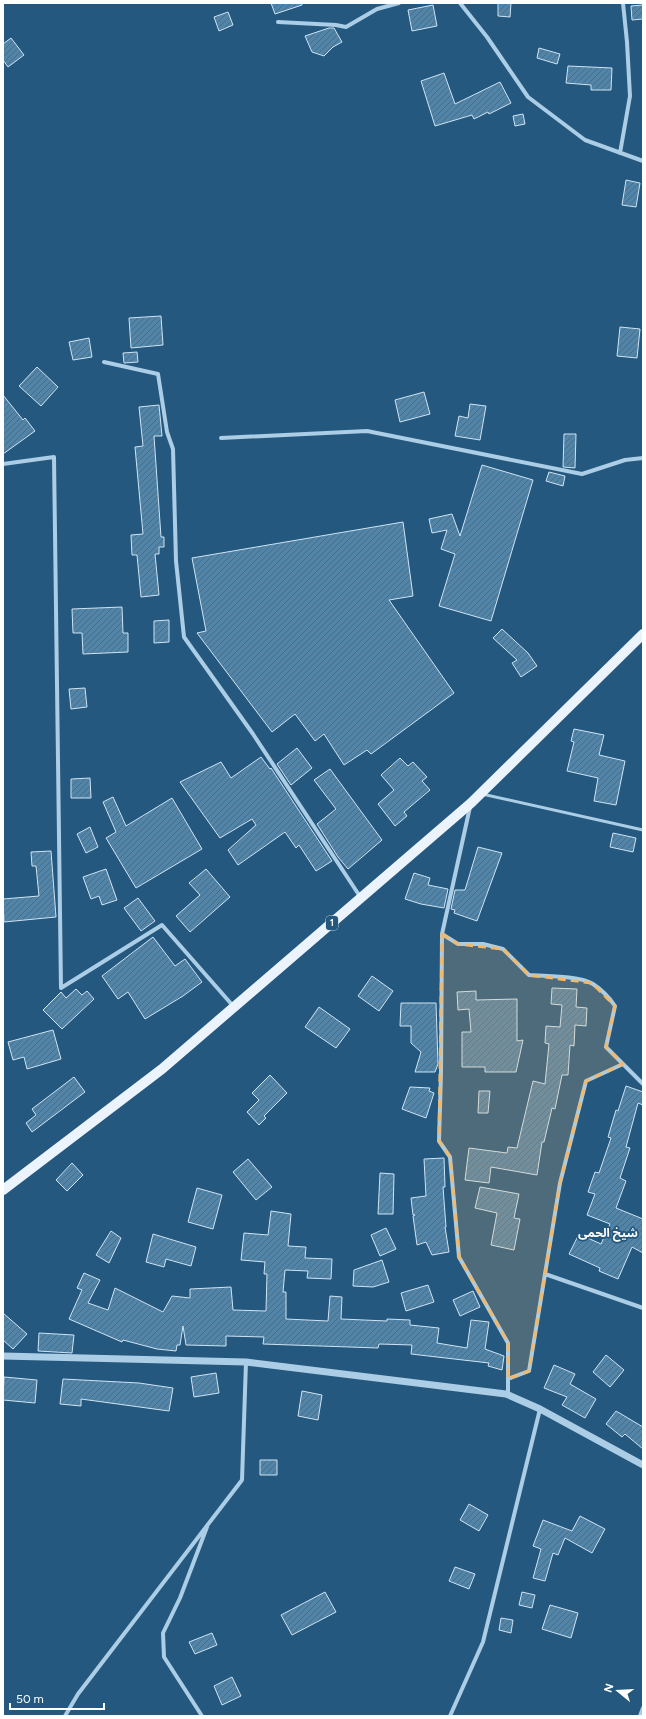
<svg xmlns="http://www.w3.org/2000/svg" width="646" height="1719" viewBox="0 0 646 1719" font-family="Figtree,'Noto Sans Arabic',sans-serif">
<defs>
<pattern id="building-hatch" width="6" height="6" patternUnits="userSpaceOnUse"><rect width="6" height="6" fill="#5184a9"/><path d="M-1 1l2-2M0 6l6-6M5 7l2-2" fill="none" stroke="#4f6b7f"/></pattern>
</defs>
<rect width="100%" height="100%" fill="#25587e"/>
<path fill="url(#building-hatch)" stroke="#cee4f4" d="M271,3h31v2l-27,9z
M498,3h13l-1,14 -12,-1z
M433,5l4,21 -25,5 -4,-21z
M643,5v14l-11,1 -1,-14z
M228,12l5,13 -14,6 -5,-14z
M329,28h5l8,14 -9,5 -9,9 -12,-4 -7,-16z
M11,38l13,17 -16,12 -5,-7v-16z
M539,48l21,6 -3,10 -20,-6z
M568,66l44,2 -1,22h-20v-5l-25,-2z
M444,73l11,31 45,-22 11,21 -22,11 -1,-2 -14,7 -2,-4 -37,11 -14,-45z
M523,114l2,10 -10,2 -2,-10z
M626,180l14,3 -4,24 -14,-2z
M161,316l2,29 -32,3 -2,-30z
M620,327l20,2 -3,29 -20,-2z
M89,338l3,19 -19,3 -4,-18z
M137,352l1,10 -14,1 -1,-10z
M37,367l21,20 -17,19 -22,-20z
M424,392l6,22 -30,8 -5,-22z
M3,395l20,25 2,-2 10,13 -32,23z
M470,404l16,2 -6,34 -25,-4 4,-20 9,2z
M159,405l3,31h-8l7,101h3v10h-5v7h-4l4,41 -18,2 -4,-42h-5l-1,-20 12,-1 -8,-87 8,-1 -4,-39z
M564,434h12l-1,34 -12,-1z
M482,465l51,15 -42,141 -52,-15 16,-52 -14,-5 6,-19 -15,3 -3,-14 23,-5 8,22z
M549,472l16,4 -2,10 -17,-5z
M403,522l10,74 -24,4 65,93 -83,61 -4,-4 -23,15 -20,-31 -9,7 -20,-27 -23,18 -75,-99 9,-2 -14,-73z
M122,607l1,26h5v19l-45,2 -1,-21h-9l-1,-24z
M169,620v22l-15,1v-22z
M502,629l26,24 9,13 -16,11 -9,-14 5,-3 -24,-22z
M85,688l2,19 -16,2 -2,-20z
M574,729l30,6 -5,20 26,6 -9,44 -22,-4 4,-23 -31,-7 7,-29 -3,-1z
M297,748l15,20 -21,17 -14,-21z
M261,757l9,12 1,-1 61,93 -16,10 -17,-26 -3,3 -11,-16 -47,33 -10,-15 28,-25 -4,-6 -32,19 -40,-56 41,-20 10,16z
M400,758l8,8 5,-4 14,15 -5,4 8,9 -26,22 3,4 -12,10 -17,-22 16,-14 -13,-15z
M330,769l52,71 -34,29 -10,-12 -21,-33 19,-15 -22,-29z
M90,778l1,20h-20v-19z
M113,797l13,29 46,-28 30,51 -66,39 -30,-50 10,-6 -13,-30z
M90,827l8,20 -12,6 -9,-19z
M613,833l23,5 -3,14 -23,-5z
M478,847l24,6 -25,68 -23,-8 1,-3 -4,-1 4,-19h10z
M51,851l5,66 -52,5 -1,-23 36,-3 -3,-30h-4l-1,-14z
M106,869l11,31 -15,5 -3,-9 -8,3 -8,-22z
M206,869l24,28 -40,35 -14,-16 24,-21 -11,-12z
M414,873l16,5 -2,7 20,4 -4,19 -23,-4 -16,-5z
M138,898l17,23 -14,10 -17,-23z
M153,937l22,29 10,-7 17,23 -19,14 -38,23 -17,-27 -10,7 -16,-23z
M372,976l21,15 -14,20 -21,-15z
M552,988l25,1 -1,18 11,1 -1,18 -11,-1 -1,21 -4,-1 -2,30h-6l-7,34 -3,-1 -8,34h-2l-5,33 -46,-8 -2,16 -24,-3 4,-32 38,5 1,-6 9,1 16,-67 12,3 4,-40 -4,-1 1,-17 14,1 2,-22 -11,-1z
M76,989l6,6 5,-4 7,8 -32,30 -19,-19 18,-18 5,6z
M476,991v9l41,-1v42l6,-1 -7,32h-31v-5h-23v-35h9l-2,-23 -11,1 -1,-18z
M401,1003h35l2,61 -3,8h-20l6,-20 -10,-9v-17h-11z
M319,1007l31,22 -14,19 -31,-21z
M53,1030l8,29 -34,10 -3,-12 -11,3 -5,-18z
M270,1075l17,18 -23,23 2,2 -7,7 -12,-13 12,-12 -7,-7z
M74,1077l11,15 -53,40 -6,-9 10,-8 -4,-6z
M626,1086l17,6v13l-5,-2 -12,44 4,1 -10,30 6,3 -10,27 27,11v34l-11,-6 -14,32 -19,-8 1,-3 -31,-14 10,-20 22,10 9,-20 -23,-9 8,-21 -7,-2 7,-20 4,1 12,-35 -3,-1 8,-27 2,1z
M410,1087l20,1 -1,3 5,2 -8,25 -24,-9z
M479,1091h11l-2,22h-10z
M444,1158l1,29h-2l3,40h-1l4,25 -17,3 -6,-13 -9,3 -4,-29 2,-1h-2l-2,-17 15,-2 -2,-37z
M248,1159l24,28 -16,13 -23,-28z
M72,1163l11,12 -16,16 -11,-11z
M380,1173l14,1 -1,40h-15z
M480,1187l39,7 -5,24 6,1 -6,31 -23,-5 6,-32 -22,-5z
M197,1188l25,7 -9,34 -25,-7z
M271,1211l20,3 -3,32 18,1 -1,11 27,1 -1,20 -24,-1 1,-7 -23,-1 -2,22h3v27l42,2 2,-25 12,1 -1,22 46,2v-2l23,1v5l29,3 -2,15 30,5 4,-28 18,2 -4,27 19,7 -2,14 -14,-4 1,-3 -78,-9 1,-9 -33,-1 -1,4 -115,-4 1,-7 -38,-1v10l-40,-1 -3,-19 -3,19h-3l-1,6 -19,-2 -34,-9 -1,2 -53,-23 13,-29 -5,-2 7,-15 16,7 -12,23 20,7 7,-22 48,24 9,-16 18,2v-9l41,-2 2,23 33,1 1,-37h-3l1,-12 -24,-2 3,-27 24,2z
M386,1228l10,21 -16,7 -9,-21z
M111,1231l10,7 -12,25 -13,-8z
M153,1234l43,13 -5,19 -25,-7 -2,8 -18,-5z
M382,1260l7,22 -16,5 -20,-1 1,-16z
M428,1285l6,17 -28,9 -5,-18z
M473,1291l7,16 -20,9 -7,-16z
M3,1313l24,21 -14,15 -10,-9z
M39,1333l35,2 -2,18 -34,-2z
M606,1355l18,15 -14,17 -17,-15z
M554,1365l21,9 -5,10 26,15 -11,19 -23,-13 5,-8 -23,-9z
M216,1373l3,20 -25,4 -3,-20z
M4,1377l33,3 -2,23 -32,-3z
M63,1379l76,4 34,5 -4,23 -88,-12v7l-21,-2z
M302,1391l20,4 -4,25 -20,-4z
M616,1411l27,16v22l-18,-15 -3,3 -16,-13z
M260,1460h17v15h-17z
M469,1504l19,11 -9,16 -19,-11z
M580,1516l25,13 -13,24 -27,-15 -7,17 -5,-2 -8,28 -12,-3 8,-29 -8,-3 10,-26 29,11z
M455,1567l20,7 -6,15 -20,-8z
M325,1592l11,20 -44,23 -11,-20z
M522,1592l13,3 -3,13 -13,-3z
M550,1605l28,8 -7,25 -29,-9z
M501,1618l12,2 -2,13 -12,-3z
M212,1633l5,12 -22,9 -6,-12z
M232,1677l9,19 -19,9 -8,-19z"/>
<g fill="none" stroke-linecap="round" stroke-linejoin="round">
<path stroke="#abcde5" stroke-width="3" d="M482,794l161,36"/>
<path stroke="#abcde5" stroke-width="4" d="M460,3l27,34 41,60 57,43 58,21
M278,22l58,3 10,2 31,-18 22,-6
M620,153l10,-57 -3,-54 -4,-39
M104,362l54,12 9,58 6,17 3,112 8,76 69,97 108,164
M221,438l146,-7 215,43 43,-14 18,-2
M3,464l51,-7 7,531 101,-63 72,82
M470,807l-28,127 -1,139 -2,68 11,16 9,100 49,86v52
M442,934l16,10h25l20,5 26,26c16,1 52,1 64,9 9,6 16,13 22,22l-9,41 37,37
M545,1274l98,34
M508,1379l21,-8 31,-188 26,-102 37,-17
M65,1716l13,-22 164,-214 4,-118
M202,1716l-38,-59 -1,-24 17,-35 27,-71
M450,1716l33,-74 57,-233
M640,1716l3,-8"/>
<path stroke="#abcde5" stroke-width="7" d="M3,1356l243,6 260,32 34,15 103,56"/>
<path stroke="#ebf4fd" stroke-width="10" d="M3,1190l159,-121 309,-266 172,-169"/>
</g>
<path fill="#efb96f" fill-opacity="0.2" stroke="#efb96f" stroke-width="3" stroke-dasharray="8 5" stroke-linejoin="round" d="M442,934l16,10 45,5 26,26 63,8 23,23 -9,41 17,17 -37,17 -26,102 -31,188 -21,8v-36l-49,-86 -9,-100 -11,-16z"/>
<g text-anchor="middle" stroke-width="3.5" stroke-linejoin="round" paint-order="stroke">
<rect fill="#25587e" stroke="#becdd8" stroke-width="1" x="326" y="916" width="12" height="14" rx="3"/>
<g font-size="9" font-weight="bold" fill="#fff">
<text x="332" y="926">1</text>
</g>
<g font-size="12" font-weight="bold" fill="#fff" stroke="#25587e">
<text x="608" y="1237">شيخ الحمى</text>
</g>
</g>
<rect width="646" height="1719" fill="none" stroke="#ffffff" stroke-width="8"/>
<g transform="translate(618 1691) rotate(288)" stroke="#25587e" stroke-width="3" paint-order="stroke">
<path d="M0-3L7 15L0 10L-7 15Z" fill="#ffffff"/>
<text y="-6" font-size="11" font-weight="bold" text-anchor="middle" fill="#ffffff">N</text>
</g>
<path d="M10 1703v6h94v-6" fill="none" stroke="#ffffff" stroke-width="2"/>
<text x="16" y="1703" font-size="12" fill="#ffffff" stroke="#25587e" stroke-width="3" paint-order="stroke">50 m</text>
</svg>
